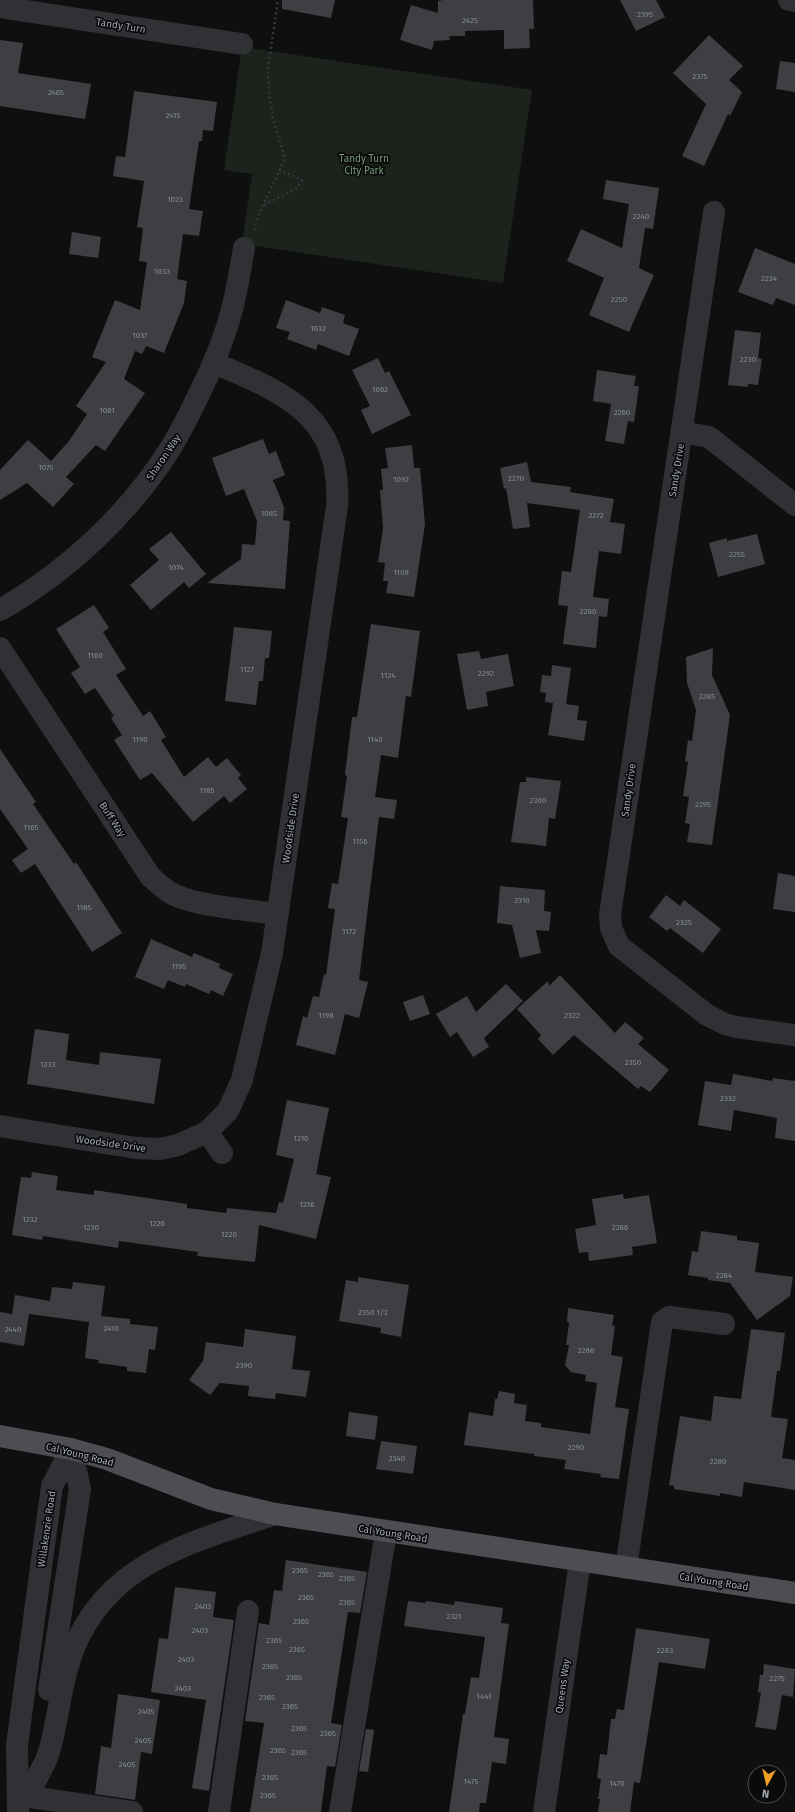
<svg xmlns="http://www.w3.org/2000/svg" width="795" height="1812" viewBox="0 0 795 1812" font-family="'Fira Sans',sans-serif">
<rect width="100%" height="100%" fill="#0f0f10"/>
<path fill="#1c231c" d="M242,47l290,43 -29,193 -261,-39 10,-70 -28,-4z"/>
<path fill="#3e3f43" d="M282,0h53l-4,18 -49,-9z
M443,0h90l1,29h-5l1,19 -26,1v-19l-39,1v5h-16l1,4 -16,1 -2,9 -32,-10 11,-35 27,8v-12z
M620,0h36l9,17 -29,14z
M709,35l34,31 -14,14 13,12 -12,24 -2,-2 -24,52 -22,-10 24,-52 -33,-31z
M0,40l23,3 -5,30 73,11 -6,35 -85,-13z
M780,61l15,2v29l-19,-3z
M134,91l83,11 -4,29 -10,-1 -1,11h-3l-10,68 14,2 -4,25 -16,-2 -6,45 10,2 -3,22 -20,50 -18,-7 -4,8 -7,-3 -11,28 21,14 -40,58 -9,-6 -30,32 8,7 -21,23 -26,-24 -27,17v-30l28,-30 23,21 18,-20 18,-27 -11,-8 30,-44 -14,-5 23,-57 25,10 7,-48 -8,-1 4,-33 -6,-1 7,-46 -31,-5 3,-20 9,1z
M606,180l53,8 -6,41 -8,-1 -6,40 15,7 -25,57 -40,-17 15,-37 -37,-17 14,-32 41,19 7,-44 -26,-5z
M72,232l29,5 -3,21 -29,-4z
M755,248l40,16v41l-19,-7 -3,7 -35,-13z
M286,300l34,13 2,-6 23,8 -2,8 16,6 -10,27 -31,-12 -2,6 -29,-11 3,-7 -14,-4z
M735,330l26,3 -3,25 4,1 -4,26 -10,-1v3l-20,-2z
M378,358l7,15 4,-2 22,44 -39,19 -11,-24 9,-4 -18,-36z
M597,370l39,6 -2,10h5l-5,36 -6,-1 -4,23 -19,-3 6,-37 -18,-3z
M263,439l6,15 7,-3 9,24 -12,5v2h1l10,25 -1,13 7,1 -5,68 -78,-6 34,-24 1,-15 13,1 2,-24 -13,-32 -18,7 -14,-38z
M412,445l2,23h6l5,56 -11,73 -28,-4 2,-12h-5l2,-18 -7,-1 5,-34 -3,-38h3l-2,-21 7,-1 -3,-20z
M527,462l4,20 40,5 -1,5 44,7 -4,23 15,2 -4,30 -22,-3 -6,46 16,2 -2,18 -8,-1 -3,32 -33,-4 5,-38 -10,-1 4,-34 9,1 9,-62 -53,-7 3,24 -17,2 -7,-41 -2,1 -4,-21z
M171,532l35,42 -17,14 -5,-6 -33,28 -21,-25 29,-25 -10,-11z
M757,534l8,30 -47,13 -9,-34 18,-5v3z
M94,605l15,23 -6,4 23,37 -10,6 27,41 7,-5 16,26 -5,3 23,37 24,-20 8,10 11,-9 14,17 -3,3 9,11 -17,14 -6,-7 -31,26 -41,-49 -12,7 -26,-40 8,-5 -11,-17 3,-2 -19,-28 -10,6 -14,-21 9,-6 -24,-38z
M371,624l49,7 -9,66 -5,-1 -8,62 -17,-3 -6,42 22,3 -3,19 -15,-2 -20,163 9,2 -9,36 -14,-4 -10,41 -39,-10 7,-29 4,2 6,-22 6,1 5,-23 2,1 9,-66 -7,-1 4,-25 6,1 10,-66 -7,-1 6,-41 -2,-1 7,-58h5z
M234,627l38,4 -3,27h-4l-2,23h-4l-3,24 -31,-4z
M713,648l-1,27 18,40 -18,130 -25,-3 3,-18 -5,-1 4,-26 -6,-1 5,-34 -3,-1 3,-21 4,1 4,-31 -9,-27 -1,-26z
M479,651l2,8 27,-5 6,32 -28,6 2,14 -21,4 -10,-56z
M552,665l19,3 -5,36 13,2 -2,14 10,1 -3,20 -36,-6 5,-32 -8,-1 1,-9 -6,-1 2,-17 9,1z
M0,749l36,53 -3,2 41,60 2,-2 46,71 -30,19 -57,-88 -14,9 -9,-13 16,-11 -28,-40z
M526,777l35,4 -6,38 -6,-1 -3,28 -35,-4 9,-60h6z
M778,873l17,3v36l-22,-3z
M500,886l45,4 -1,21 7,1 -2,19 -13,-1 5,23 -21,5 -8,-33 -15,-2z
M666,895l14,11 4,-6 37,29 -18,24 -33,-25 -3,3 -18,-14z
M151,939l41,18 2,-4 26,11 -1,4 14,6 -10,22 -12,-6 -2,4 -23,-10 -1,3 -17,-7 -4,9 -29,-12z
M560,975l55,58 10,-11 19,16 -6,6 31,26 -19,22 -9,-6 -3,3 -64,-54 -21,20 -15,-16 3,-4 -24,-26 31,-28 1,5z
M506,984l17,17 -39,37 5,9 -16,10 -16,-25 -7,5 -14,-23 31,-18 9,16z
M423,995l7,19 -20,7 -7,-19z
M35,1029l34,5 -3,26 33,5 1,-13 61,7 -7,45 -127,-20z
M733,1074l39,7 1,-3 22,3v60l-20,-3 2,-20 -43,-8 -3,21 -33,-6 7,-44 26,4z
M287,1100l42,8 -13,66 15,3 -15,62 -57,-14 -4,37 -58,-6 1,-4 -79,-11 -1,7 -75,-12 -1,4 -30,-5 9,-58 10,1 1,-6 26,4 -2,14 38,5v-5l93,14v4l39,5 1,-5 49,5 3,-11 4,1 11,-44 -18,-4z
M623,1194l1,5 25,-4 8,48 -25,4 1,8 -44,6 -1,-9 -9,1 -4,-24 21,-4 -4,-26z
M701,1231l36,5v4l22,3 -4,29 38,5 -3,19 -33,24 -27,-37 -22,-3v-2l-20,-3 4,-24 6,1z
M358,1277l51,8 -8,52 -21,-4 1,-5 -42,-7 7,-41 12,2z
M73,1282l32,4 -4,30 29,3v5l28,3 -3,23 -6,-1 -3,24 -19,-2v-4l-29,-4 1,-3 -14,-2 4,-36 -60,-8 -5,32 -24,-4v-30l12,2 3,-19 35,6 2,-14 20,2z
M568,1308l46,7 -2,10 3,1 -4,29 12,2 -8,50 14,2 -10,70 -19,-2 1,-3 -37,-5 2,-9 -32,-4v-2l-70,-9 5,-33 24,4 2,-17h2l2,-8 16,3 -1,9 13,2 -2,16 16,2v4l49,7 7,-51 -12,-2 1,-6 -15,-3 -6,-7 4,-20h-3l3,-22 -2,-2z
M245,1329l51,7 -4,33 18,2 -4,26 -30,-4 -1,6 -27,-3 1,-10 -29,-3 -10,12 -21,-15 14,-19 3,-19 37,5z
M751,1329l34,4 -5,38h-3l-6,46 17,2 -6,39 13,2v30l-51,-8 -2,15 -22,-4v3l-46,-7v-3l-5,-1 11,-69 31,5 3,-25 27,3z
M349,1412l29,4 -3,24 -29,-4z
M381,1441l36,5 -4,28 -37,-5z
M286,1560l81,12 -7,41 -12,-1 -17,111 11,2 -7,42 -8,-1 -6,46h-71l14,-89 -19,-2 14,-98 10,2 5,-35 8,1z
M175,1587l41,5 -3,25 21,3 -25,171 -17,-3 14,-88 -55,-8 8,-54 9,1z
M408,1601l17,2 1,-2 28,4 1,-4 48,7 -2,15 8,1 -15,113 15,2 -3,25 -14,-2 -6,41h-6l-1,9h-30l14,-98h2l6,-37 8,1 6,-41 -81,-11z
M636,1628l74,11 -5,30 -46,-7 -19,121 -6,-1 -4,30h-32l2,-13h-2l3,-20 -4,-1 3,-24 7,1 4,-36h4l2,-10 7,1z
M764,1664l31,5 -2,28 -11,-2 -6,35 -21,-3 6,-34 -3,-1 2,-17h3z
M118,1694l42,6 -8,54 -11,-2 -6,48 -40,-6 6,-48 10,2z
M366,1729l8,1 -6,42 -9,-1z"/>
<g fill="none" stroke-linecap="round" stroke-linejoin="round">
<path stroke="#36383c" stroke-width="2.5" stroke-dasharray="2 3" stroke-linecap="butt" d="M264,205l33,-17 5,-8 -22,-10
M254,230l5,-16 25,-53 1,-4 -12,-37 -4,-29 -1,-23 10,-68"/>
<path stroke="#303135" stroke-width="22" d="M789,0l6,1
M0,7l242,37
M714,212l-104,703 1,13 8,18 88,69 18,9 11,3 59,8
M682,432l27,5 86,68
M0,610c68,-39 128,-95 170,-161 12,-19 21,-39 31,-59 12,-25 23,-50 30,-77 6,-21 9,-43 13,-65
M0,648l150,228c6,6 12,11 19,16 23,14 80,18 108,22
M0,1126l136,22 24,1 18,-4 29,-13 21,-21 14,-31 30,-127 65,-447c5,-90 -51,-113 -123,-143
M207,1132l15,21
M626,1568l36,-246 7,-5 55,7
M49,1690l31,-201 -9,-40
M35,1782c4,-9 10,-18 13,-27 9,-28 11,-58 19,-86 28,-104 120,-125 208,-155
M30,1797l102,15
M18,1812l-1,-67 35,-259 19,-37
M219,1812l29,-201
M340,1812l46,-280
M544,1812l36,-251"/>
<path stroke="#4c4e54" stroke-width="22" d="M0,1436l71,13 36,10 104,40 64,15 520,79"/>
</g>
<g text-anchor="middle" stroke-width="3.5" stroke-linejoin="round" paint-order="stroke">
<g font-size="8" fill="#888d96">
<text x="645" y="17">2395</text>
<text x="470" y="23">2425</text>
<text x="700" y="79">2375</text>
<text x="56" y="95">2465</text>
<text x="173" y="118">2415</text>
<text x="175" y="202">1023</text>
<text x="641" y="219">2240</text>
<text x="162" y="274">1033</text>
<text x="769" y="281">2234</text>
<text x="619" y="302">2250</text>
<text x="318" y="331">1032</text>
<text x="140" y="338">1037</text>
<text x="748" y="362">2230</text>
<text x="380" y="392">1062</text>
<text x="107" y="413">1061</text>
<text x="622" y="415">2260</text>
<text x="46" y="470">1075</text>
<text x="516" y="481">2270</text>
<text x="401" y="482">1092</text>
<text x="269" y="516">1085</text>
<text x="596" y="518">2272</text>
<text x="737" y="557">2255</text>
<text x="176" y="570">1074</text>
<text x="401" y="575">1108</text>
<text x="588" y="614">2280</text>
<text x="95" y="658">1160</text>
<text x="247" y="672">1127</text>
<text x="486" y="676">2292</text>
<text x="388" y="678">1124</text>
<text x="707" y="699">2285</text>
<text x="140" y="742">1190</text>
<text x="375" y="742">1140</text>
<text x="207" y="793">1185</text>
<text x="538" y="803">2300</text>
<text x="703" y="807">2295</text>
<text x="31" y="830">1165</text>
<text x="360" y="844">1156</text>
<text x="522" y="903">2310</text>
<text x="84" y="910">1185</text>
<text x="684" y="925">2325</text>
<text x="349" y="934">1172</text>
<text x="179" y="969">1195</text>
<text x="326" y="1018">1198</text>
<text x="572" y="1018">2322</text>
<text x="633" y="1065">2350</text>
<text x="48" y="1067">1233</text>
<text x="728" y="1101">2332</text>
<text x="301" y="1141">1210</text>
<text x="307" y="1207">1216</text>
<text x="30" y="1222">1232</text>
<text x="157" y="1226">1226</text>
<text x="91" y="1230">1230</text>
<text x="620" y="1230">2286</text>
<text x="229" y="1237">1220</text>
<text x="724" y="1278">2284</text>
<text x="373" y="1315">2350 1/2</text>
<text x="111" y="1331">2410</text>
<text x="13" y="1332">2440</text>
<text x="586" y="1353">2288</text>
<text x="244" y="1368">2390</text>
<text x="576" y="1450">2290</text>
<text x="397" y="1461">2340</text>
<text x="718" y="1464">2280</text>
<text x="300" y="1573">2365</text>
<text x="326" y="1577">2365</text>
<text x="347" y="1581">2365</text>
<text x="306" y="1600">2365</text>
<text x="347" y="1605">2365</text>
<text x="203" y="1609">2403</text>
<text x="454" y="1619">2321</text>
<text x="301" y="1624">2365</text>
<text x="200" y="1633">2403</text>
<text x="274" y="1643">2365</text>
<text x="297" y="1652">2365</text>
<text x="665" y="1653">2283</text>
<text x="186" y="1662">2403</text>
<text x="270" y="1669">2365</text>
<text x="294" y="1680">2365</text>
<text x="777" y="1681">2275</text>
<text x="183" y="1691">2403</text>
<text x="484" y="1699">1441</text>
<text x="267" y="1700">2365</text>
<text x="290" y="1709">2365</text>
<text x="146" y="1714">2405</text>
<text x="299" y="1731">2365</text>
<text x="328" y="1736">2365</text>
<text x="143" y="1743">2405</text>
<text x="278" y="1753">2365</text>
<text x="299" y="1755">2365</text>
<text x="127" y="1767">2405</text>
<text x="270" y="1780">2365</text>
<text x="471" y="1784">1475</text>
<text x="617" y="1786">1470</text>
<text x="268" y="1798">2365</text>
</g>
<g font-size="10" fill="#a0a7b1" stroke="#0a0a0b">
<text transform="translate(121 25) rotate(9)" y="4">Tandy Turn</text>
<text transform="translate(163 457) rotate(-56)" y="4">Sharon Way</text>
<text transform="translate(676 470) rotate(-81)" y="4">Sandy Drive</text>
<text transform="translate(628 790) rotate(-82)" y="4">Sandy Drive</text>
<text transform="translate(113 819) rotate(57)" y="4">Buff Way</text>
<text transform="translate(290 828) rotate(-82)" y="4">Woodside Drive</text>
<text transform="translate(111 1143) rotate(8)" y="4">Woodside Drive</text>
<text transform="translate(80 1454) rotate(14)" y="4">Cal Young Road</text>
<text transform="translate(46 1529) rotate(-82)" y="4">Willakenzie Road</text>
<text transform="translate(393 1533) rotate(9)" y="4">Cal Young Road</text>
<text transform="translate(714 1581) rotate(9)" y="4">Cal Young Road</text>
<text transform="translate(562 1686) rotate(-82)" y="4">Queens Way</text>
</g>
<g font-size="10" fill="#779c77" stroke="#0a0a0b">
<text x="364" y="162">Tandy Turn<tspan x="364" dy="12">City Park</tspan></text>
</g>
</g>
<g transform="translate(767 1784) rotate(188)"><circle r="19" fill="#0a0a0b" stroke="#46494d"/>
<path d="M0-3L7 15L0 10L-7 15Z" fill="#ef9d28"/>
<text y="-6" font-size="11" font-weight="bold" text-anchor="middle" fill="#a0a7b1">N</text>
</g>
</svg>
